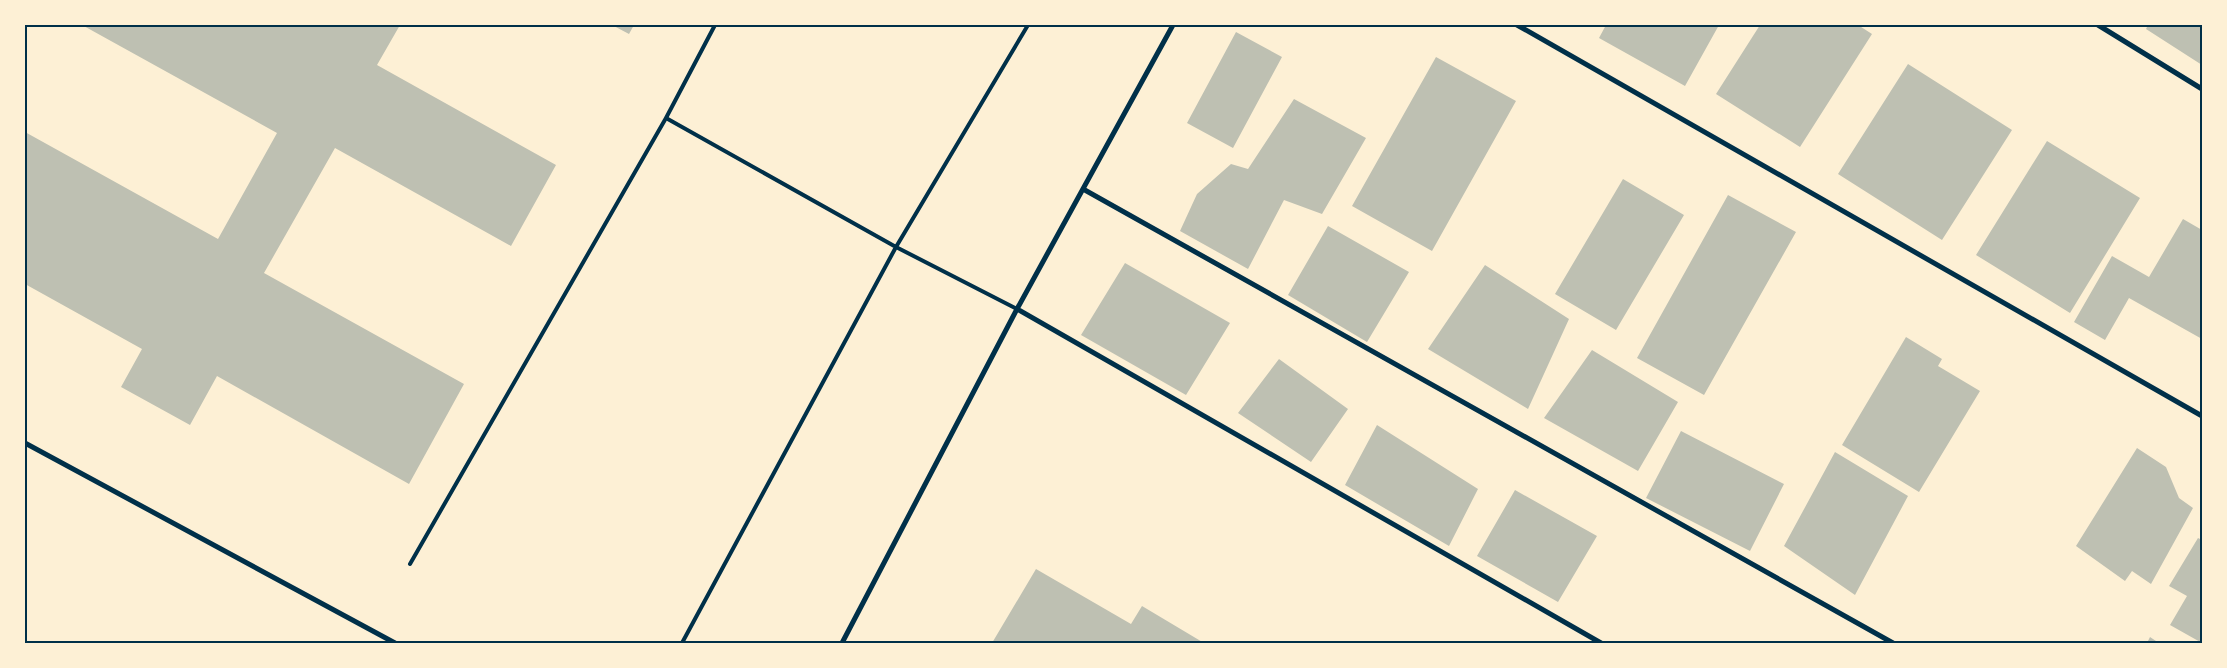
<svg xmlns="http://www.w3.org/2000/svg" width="2227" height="668" viewBox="0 0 2227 668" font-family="'Public Sans',sans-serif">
<rect width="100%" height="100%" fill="#fdf0d5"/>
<path fill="#bec0b2" d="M82,25h318l-23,40 179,100 -45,81 -176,-98 -71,125 200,111 -55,100 -192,-108 -27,49 -69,-38 21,-38 -117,-65v-152l193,107 59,-106z
M612,25h22l-5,9z
M1606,25h113l-34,61 -86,-48z
M1760,25h98l14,9 -72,113 -84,-53z
M2148,25h54v40l-56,-36z
M1236,32l46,25 -49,91 -46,-25z
M1436,57l80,44 -84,150 -80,-45z
M1908,64l104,66 -70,110 -104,-66z
M1294,99l72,39 -44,76 -38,-14 -36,69 -68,-38 17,-37 34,-30 17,5z
M2047,141l93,57 -70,115 -94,-58z
M1623,179l61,36 -68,115 -61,-36z
M1728,195l68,37 -92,163 -67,-37z
M2183,219l19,11v109l-73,-41 -24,42 -31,-18 38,-66 37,21z
M1328,226l81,46 -42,70 -79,-47z
M1125,263l105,60 -44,72 -105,-60z
M1485,265l84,54 -41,90 -100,-60z
M1906,337l36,22 -4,7 42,25 -61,101 -77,-47z
M1592,350l86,52 -40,69 -94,-53z
M1279,359l69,50 -37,53 -73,-49z
M1377,425l101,64 -29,57 -104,-61z
M1681,431l103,53 -34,67 -104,-53z
M2137,448l29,19 13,31 14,10 -42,76 -19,-13 -7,10 -49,-35z
M1835,452l73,44 -53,99 -71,-49z
M1515,490l82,46 -39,66 -81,-46z
M2198,538l4,2v103l-32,-18 17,-29 -18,-10z
M1036,569l95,55 11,-18 62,37h-212z
M2150,637l9,6h-12z"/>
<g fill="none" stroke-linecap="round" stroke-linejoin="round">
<path stroke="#003049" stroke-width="4" d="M715,25l-49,93 230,129 121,62
M410,564l256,-446
M682,643l214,-396 132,-222"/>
<path stroke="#003049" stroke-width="5" d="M1517,25l685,391
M2098,25l104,64
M1083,189l810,454
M1017,309l584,334
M25,443l370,200
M842,643l175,-334 156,-284"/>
</g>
<rect width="2227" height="668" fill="none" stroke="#fdf0d5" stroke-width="52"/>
<rect x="26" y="26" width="2175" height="616" fill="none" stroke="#003049" stroke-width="2"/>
</svg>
